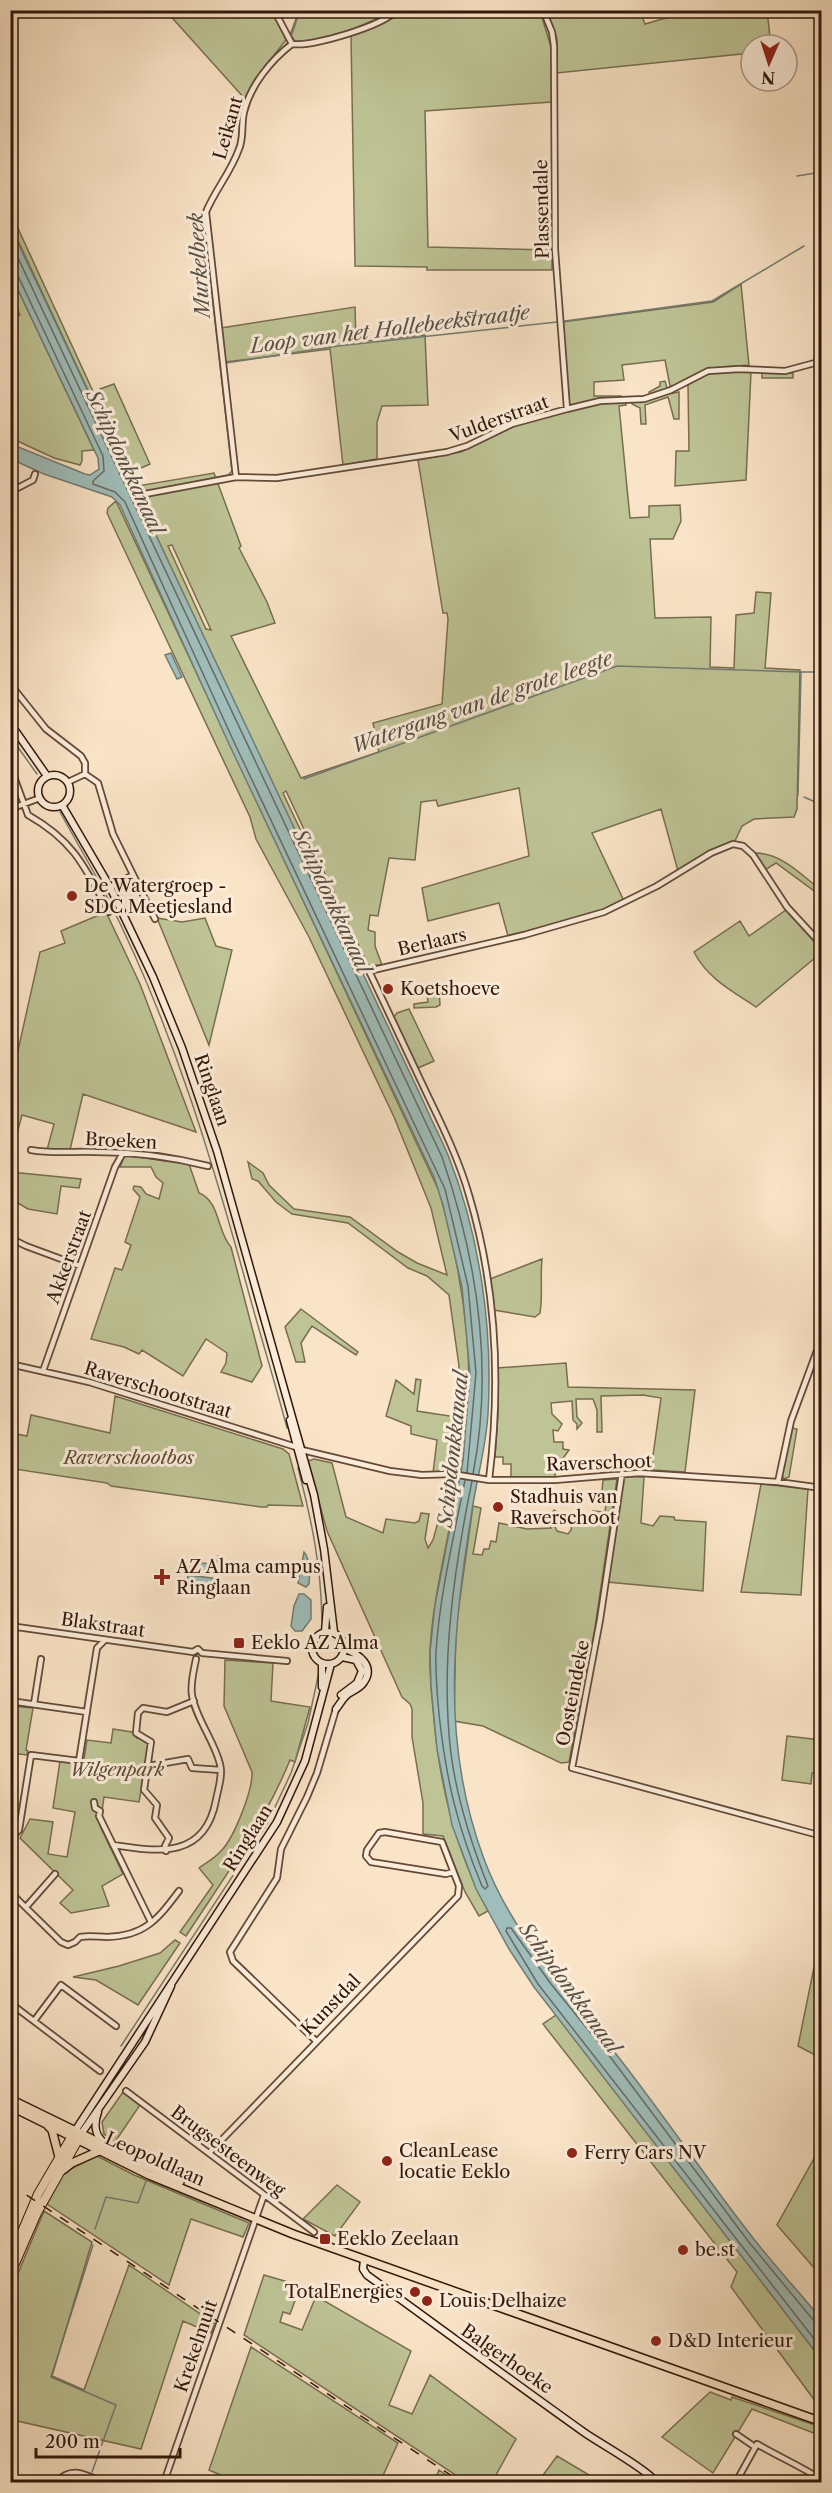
<svg xmlns="http://www.w3.org/2000/svg" width="832" height="2493" viewBox="0 0 832 2493" font-family="'Libre Caslon Text',serif">
<rect width="100%" height="100%" fill="#fae4c7"/>
<filter id="stains"><feTurbulence type="fractalNoise" baseFrequency=".00333" numOctaves="4"/><feColorMatrix values="0 0 0 0 .2 0 0 0 0 .09 0 0 0 0 .02 0 0 0 .5 -.17"/></filter>
<radialGradient id="worn" r=".72"><stop offset=".6" stop-color="#630" stop-opacity="0"/><stop offset="1" stop-color="#630" stop-opacity=".3"/></radialGradient>
<path fill="#bec496" stroke="#786e4f" stroke-width="1.5" fill-rule="evenodd" d="M166,11h106l14,29 -31,39 -10,20z
M299,11h95l-45,20 -47,12 -7,-2 -5,-6z
M409,11h131l11,36 1,55 -127,9 3,136 124,3v20h-125v-3l-72,-1 -4,-230z
M546,11h94l5,13 45,-13h77l4,34h-20v8l-194,20v-34z
M10,211l87,189 6,-3 -3,-8 14,-5 36,80 -18,8 6,14 76,-13 27,73 -2,2 28,54 8,21 -44,13 70,142 78,-26 -6,-29 69,-19 6,-85 -1,-6h-4l-25,-153 43,-8 51,-25 58,-17 -8,-88 151,-20 28,-18 8,81 -26,2 1,5h27l-5,108 -71,6 1,-35h13l-1,-66 -18,1 -5,-26 -43,5 2,15 -30,2v14h27v5h5v4l-7,1 11,112 19,-1v-11l31,-1 1,16 -8,18h-23l5,79 56,-1 -1,50 24,1 2,-53 18,-2 2,-21 15,1 -6,75 35,2 -3,139 -3,8 -40,2 -12,7 -7,15 -23,9 -34,21 -17,-62 -69,24 32,68 -20,9 -96,26 -9,-33 -71,18 -6,-33 107,-32 -10,-68 -81,18 -2,-6 -15,2 -6,58 -26,-2 -11,58 -8,-1 -2,15 7,2v14l7,19h-14l-82,-174 -3,2 83,176 -6,2 -349,-745zM172,545l39,85 -5,-1 -38,-83z
M11,275l83,175 -12,1v10l-2,4 -26,-7 -43,-20 -1,-121 10,-2 -9,-20z
M355,307l1,35 69,-7 3,70 -46,1 -5,16v37l-34,6 -13,-116 -105,13 -4,-34z
M762,373h31v5h-31z
M665,381l4,13 10,-2v27h-5l-6,-22 -23,8 1,19h-5l-1,-16 -8,-4 -1,-3 20,-2 -2,-7 11,-6v-4z
M116,501l323,690c26,91 40,188 22,281l-28,1 4,-33 -26,-6v-8l-25,-10 10,-36 18,14 2,-15 5,1 -4,31 39,6 3,-51 -10,-71 -22,-19 -19,-8 -60,-45 -56,-9 -16,-12 -18,-21 -6,-2 -4,-17 15,11 6,12 25,24 56,8 48,35 19,11 30,12 -16,-67 -37,-91 -85,-180 -53,-98 -6,-22 -143,-304 1,-5z
M757,853c27,2 44,22 64,37v6l-45,-33 -11,7 -10,-16z
M786,910l35,39v4l-65,54c-24,-16 -49,-29 -62,-55l46,-31 9,15z
M106,912l34,72 56,148 -113,-38 -13,56h-23l7,-26 -32,-9 -8,30h-3v-72h2l27,-121 25,-9 -4,-12z
M157,918l25,4 23,-4 11,28 16,4 -23,95z
M439,986l1,19 -4,2 -22,1v-4l14,-2 -2,-15z
M409,1009l25,52 -16,7 -25,-50 4,-5z
M132,1156l57,8 10,29c21,8 18,39 32,54l31,119 -10,16 -31,-10 5,-9 1,-10 -21,-14 -23,37 -41,-26 -3,4 -15,-7 -33,-8 24,-71 7,2 9,-25 -6,-3 15,-45 -7,-8 1,-3 7,1 5,7 13,5 4,-16 -7,-6 -5,-10h-31l4,-10z
M10,1172l71,7 -2,9 -18,-2 -4,28 -29,-5 -17,-10z
M542,1259c-2,18 1,36 -2,54l-5,4 -41,-7 -4,-31z
M301,1309l57,43 -2,3 -44,-29 -11,17 4,19h-9l-11,-35z
M566,1363l2,24 127,3 -10,82 -34,-2 10,-72 -18,-3 -42,1 1,36h-5v-22l-4,-11h-17l1,18 5,6 -5,6v-5l-4,-4 -1,-19 -21,2 1,11 10,10 -4,7 -5,-1 1,12h9v7l6,1 -13,18 -1,9h-44v-13h-8v-7h-8l3,-43 -1,-46z
M115,1396l168,53 6,5 14,52 -35,-1 -1,2h-6l-150,-21 -4,-3 -92,-14 -4,18v-54l16,3 4,-21 79,18z
M791,1428l6,1 -8,48 -5,2 -2,-4z
M314,1459l18,4 14,54 37,16 3,-14 29,4 4,-2 2,-8 8,1 -4,25 3,9 5,-8 5,-18 12,3c-8,42 -18,84 -20,126 -1,23 2,46 4,69 6,68 22,131 54,191l-9,5 -14,-24 -22,-56 -20,-2v-31l-11,-66v-28l-2,-5 -8,-7 -75,-166 -19,-70z
M624,1476l20,1 -3,46 12,3 7,-10 14,1 1,3 31,2 -3,69 -96,-9z
M617,1479l-23,155 -25,128 -8,1 -78,-37 -29,-5 2,-95 17,-120 8,2 -8,46 9,1 2,-6h5l2,-8 5,1 3,-19 28,6 24,-1 -3,-7 6,-11 3,2 -4,10 4,9 11,3 3,-4 2,-15h6l-1,9h4v-3l9,1 2,-11 12,1 2,-17 -5,-4 1,-11z
M761,1484l47,5 -7,106 -60,-3z
M225,1660l48,3 -2,38 39,6 -15,55 -5,-2c-26,64 -67,119 -104,176l-6,-4 33,-47 -14,-17c7,-5 16,-10 22,-17 13,-13 32,-61 31,-79l-28,-66z
M11,1706l22,2 -7,42 2,1 -1,4 -16,-2z
M113,1729l19,3 5,6 8,1 4,8 -10,55 -35,-5 -4,29 23,48 -21,12 7,20 -38,7 -11,-10 13,-13 -53,-52 10,-19 23,3 -5,32 19,3 8,-45 -22,-4 7,-47 23,4 4,-25 24,3z
M787,1736l34,4v34l-9,-1 -1,11 -29,-4z
M821,1933v125l-23,-12z
M175,1940l5,3 -42,62 -42,-25 -23,-3 46,-11 41,-13z
M556,2015l265,344 -1,20 1,30 -90,-122 6,-15 -194,-248z
M123,2092l17,13 -25,37 -11,-8 -2,-12z
M821,2146v130l-44,-51z
M97,2156l37,19 115,48 -6,14 -52,-18 -22,66 -122,-81 17,-32z
M337,2185l23,17 -25,34 -32,-17z
M44,2211l48,31 -40,134 32,14 45,-125 86,59 -4,9 -28,-12 -42,128 -124,-28 -6,26v-157z
M264,2275l31,9 -1,4 5,2 -9,24 -7,-2 -3,10 22,8 14,-34 95,55 -22,54 23,9 18,-39 86,64 -24,43h-26l-222,-147z
M251,2347l147,96 -18,39h-115l-7,-3 -1,3h-20l-28,-12z
M710,2392l21,8 1,-3 89,30v9l-69,-27 -39,64 -51,-36z
M557,2456l44,26h-63z
M439,2470l18,12h-23z"/>
<path fill="#9fbebb" stroke="#737b73" stroke-width="1.5" d="M10,226l415,879c7,17 16,33 23,50 32,80 45,174 40,259 -2,33 -11,64 -16,96 -19,122 -32,231 12,349 28,75 83,133 132,195 47,60 90,124 137,184 16,20 32,39 49,58 5,7 13,14 17,22 6,10 2,29 2,41l-287,-372 -25,-38 -33,-60 -24,-64 -15,-76 -6,-63 -1,-34 5,-47 28,-144 7,-87 -8,-87 -19,-82 -9,-28 -205,-433 -109,-239 -8,-8 -68,-23 -33,-15v-15l74,30 5,1 9,-6 -1,-11 -87,-183z
M171,653l11,24 -5,2 -12,-24z
M304,1552c6,6 6,23 5,32l-3,3 -8,-4z
M218,1556l5,1 -3,17 -32,-6 1,-7 27,4z
M188,1575l31,4 -2,17 -5,-1 2,-8 -27,-5z
M299,1594h5l7,6v19l-9,12h-7l-4,-5 3,-20z"/>
<g fill="none" stroke-linecap="round" stroke-linejoin="round">
<path stroke="#686a62" stroke-width="1.5" d="M10,241l432,916c35,102 52,210 31,317
M10,275l9,3 84,178 1,15 -11,10v3l22,8 10,10 109,240 211,447 23,97 8,87 -9,100
M465,1480c-11,56 -25,113 -29,171 -1,21 1,42 3,63 7,65 18,112 43,172l3,3 3,-3c-17,-43 -31,-87 -37,-132 -11,-90 3,-185 21,-273
M822,2324l-8,-3 -66,-80 -137,-183 -60,-74 -40,-56h-4l-1,3 32,53 284,365"/>
<path stroke="#737b73" stroke-width="1.5" d="M292,34l8,-24
M278,53l9,-10
M233,158l5,-15 4,-30
M797,176l25,-4
M212,194l19,-32
M565,321l147,-20 92,-55
M226,363l112,-17 219,-24
M149,491l79,-16 4,-4 -29,-256 4,-11
M801,672h21
M10,736l27,38
M304,779l313,-113 184,6 -3,123
M804,797l18,8
M60,812l42,75
M106,895c66,129 107,267 145,406 12,43 25,85 36,127
M298,1468c14,54 23,97 24,153
M121,2046l147,-224 23,-49 17,-50 11,-51
M95,2229l11,-32 32,6 8,-22
M92,2472l24,-67 -65,-28 42,-132"/>
<g stroke="#634a38" stroke-width="8">
<path id="street" d="M274,10l18,34
M543,10l9,22 2,14 1,203 12,160
M292,44c20,3 91,-18 105,-34
M236,477l-30,-265c9,-22 25,-40 33,-63 5,-11 2,-24 5,-37 6,-26 27,-52 48,-68
M10,492l23,-12 2,-6
M145,494l91,-17 41,1 170,-26 20,-6 45,-22 55,-15 33,-8 44,-2 27,-9 37,-19 31,-2 46,2 37,-10
M10,498l2,-1
M10,684l36,45 35,27 4,7v11
M10,766l18,49c46,26 57,52 81,97
M68,782l17,-8 13,9 15,51 42,85
M10,809l30,-11
M110,887l23,-12
M31,1150c22,4 43,1 65,2 38,0 76,5 112,14
M10,1238l16,8 54,20
M10,1257l5,-17
M10,1364l79,18 207,65
M43,1371l72,-204 8,-14
M302,1450l88,21 32,4 30,-1 37,6h66l84,-7 139,9 44,6
M622,1473l-22,147 -28,148 250,68
M489,1480c12,-96 8,-191 -20,-285 -10,-35 -26,-68 -42,-101 -19,-41 -39,-82 -58,-123l155,-36 80,-23 53,-26 54,-33 22,-9 10,2 10,9 34,52 35,38
M778,1482l13,-61 31,-84
M10,1626l183,26 5,-3 4,4 85,8
M10,1701l77,11
M34,1704l7,-45
M148,1766l40,-7 4,9 29,2
M94,1802l1,6 5,3 -1,5 52,106
M10,1839l9,-9 12,-75 48,6 18,-113 8,-8
M113,1845c46,7 92,14 103,-45 2,-11 7,-24 4,-36 -6,-24 -24,-45 -28,-69 -2,-11 2,-25 4,-36
M166,1851l-1,-5 4,-8 -14,-20 2,-13 -13,-15 7,-48 -15,-9 2,-20 5,-5 24,4 27,-11
M10,1892l51,50 7,3 7,-3 5,-5c11,-2 18,0 27,0 38,-1 51,-18 72,-46
M26,1907l29,-33
M10,2003l90,68
M34,2021l27,-36 55,41
M316,2041l-83,-80 -3,-9 47,-74 4,-29 26,-52 10,-24 19,-64
M126,2091l188,141
M209,2153l249,-257 1,-10 -17,-44 -57,-10 -6,1 -12,17 -1,6 5,6 75,12 7,-2
M736,2434l19,13
M56,2482c16,-16 28,-8 46,0
M164,2482l100,-287
M736,2482l21,-38c22,13 44,22 65,36"/>
</g>
<g stroke="#311708" stroke-width="9">
<path id="secondary" d="M10,723l37,53
M38 791a16 16 0 1 1 32 0a16 16 0 1 1-32 0Z
M62,805l48,82 43,90 29,71 35,103 97,344 10,54 10,83
M290,1420l16,60
M312 1648a16 16 0 1 1 32 0a16 16 0 1 1-32 0Z
M325,1632l2,-25
M322,1663v24
M341,1695l16,-12 5,-12 -6,-11 -14,-3
M336,1709c4,-5 7,-11 12,-15 6,-4 13,-6 16,-12 11,-16 -5,-28 -19,-33
M98,2112c-4,11 -4,24 7,31
M75,2131l202,-309 28,-61 26,-97
M81,2134l64,-92 26,-56
M364,2260l-1,9 4,6c73,53 145,106 218,158 16,11 63,37 71,49"/>
</g>
<g stroke="#311708" stroke-width="10">
<path id="primary" d="M10,2099l170,83
M10,2106l139,69 144,59 529,188
M48,2126l4,4 7,27
M63,2170l9,-7 27,-12"/>
</g>
<g stroke="#311708" stroke-width="10">
<path id="highway" d="M10,2260l28,-66 34,-58
M10,2275l27,-62 41,-73"/>
</g>
<use href="#street" stroke="#fceddb" stroke-width="4.5"/>
<use href="#secondary" stroke="#fceddb" stroke-width="6"/>
<use href="#primary" stroke="#fae4c7" stroke-width="7"/>
<use href="#highway" stroke="#fae4c7" stroke-width="8"/>
<path stroke="#311708" stroke-width="1.5" stroke-dasharray="10 10" stroke-linecap="butt" d="M10,2184l451,298"/>
</g>
<g fill="#8f2418" stroke="#fceddb" stroke-width="2">
<circle cx="72" cy="896" r="6"/>
<circle cx="388" cy="989" r="6"/>
<circle cx="498" cy="1507" r="6"/>
<path d="M159 1568h6v6h6v6h-6v6h-6v-6h-6v-6h6z"/>
<rect x="233" y="1637" width="12" height="12" rx="3"/>
<circle cx="572" cy="2153" r="6"/>
<circle cx="387" cy="2161" r="6"/>
<rect x="319" y="2233" width="12" height="12" rx="3"/>
<circle cx="683" cy="2250" r="6"/>
<circle cx="415" cy="2292" r="6"/>
<circle cx="427" cy="2301" r="6"/>
<circle cx="656" cy="2341" r="6"/>
</g>
<g text-anchor="middle" stroke-width="6" stroke-linejoin="round" paint-order="stroke">
<g font-size="18" fill="#311708" stroke="#fceddb">
<text transform="translate(228 128) rotate(-74)" y="6">Leikant</text>
<text transform="translate(542 209) rotate(-91)" y="6">Plassendale</text>
<text transform="translate(499 419) rotate(-20)" y="6">Vulderstraat</text>
<text transform="translate(432 942) rotate(-13)" y="6">Berlaars</text>
<text transform="translate(212 1090) rotate(71)" y="6">Ringlaan</text>
<text transform="translate(121 1141) rotate(3)" y="6">Broeken</text>
<text transform="translate(69 1257) rotate(-70)" y="6">Akkerstraat</text>
<text transform="translate(158 1390) rotate(17)" y="6">Raverschootstraat</text>
<text transform="translate(599 1463) rotate(-2)" y="6">Raverschoot</text>
<text transform="translate(103 1625) rotate(8)" y="6">Blakstraat</text>
<text transform="translate(573 1693) rotate(-79)" y="6">Oosteindeke</text>
<text transform="translate(248 1838) rotate(-58)" y="6">Ringlaan</text>
<text transform="translate(331 2005) rotate(-46)" y="6">Kunstdal</text>
<text transform="translate(228 2151) rotate(37)" y="6">Brugsesteenweg</text>
<text transform="translate(155 2159) rotate(24)" y="6">Leopoldlaan</text>
<text transform="translate(196 2346) rotate(-71)" y="6">Krekelmuit</text>
<text transform="translate(507 2359) rotate(35)" y="6">Balgerhoeke</text>
</g>
<g font-size="18" fill="#311708" stroke="#fceddb" text-anchor="start">
<text x="84" y="892">De Watergroep -<tspan x="84" dy="21">SDC Meetjesland</tspan></text>
<text x="400" y="995">Koetshoeve</text>
<text x="510" y="1503">Stadhuis van<tspan x="510" dy="21">Raverschoot</tspan></text>
<text x="176" y="1573">AZ Alma campus<tspan x="176" dy="21">Ringlaan</tspan></text>
<text x="251" y="1649">Eeklo AZ Alma</text>
<text x="399" y="2157">CleanLease<tspan x="399" dy="21">locatie Eeklo</tspan></text>
<text x="584" y="2159">Ferry Cars NV</text>
<text x="337" y="2245">Eeklo Zeelaan</text>
<text x="695" y="2256">be.st</text>
<text x="403" y="2298" text-anchor="end">TotalEnergies</text>
<text x="439" y="2307">Louis Delhaize</text>
<text x="668" y="2347">D&amp;D Interieur</text>
</g>
<g font-size="18" font-style="italic" fill="#5b4b33" stroke="#fceddb">
<text x="129" y="1464">Raverschootbos</text>
<text x="117" y="1776">Wilgenpark</text>
</g>
<g font-size="20" font-style="italic" fill="#585147" stroke="#fceddb">
<text transform="translate(199 265) rotate(-94)" y="7">Murkelbeek</text>
<text transform="translate(390 329) rotate(-7)" y="7">Loop van het Hollebeekstraatje</text>
<text transform="translate(125 462) rotate(65)" y="7">Schipdonkkanaal</text>
<text transform="translate(482 702) rotate(-19)" y="7">Watergang van de grote leegte</text>
<text transform="translate(332 901) rotate(65)" y="7">Schipdonkkanaal</text>
<text transform="translate(453 1449) rotate(-84)" y="7">Schipdonkkanaal</text>
<text transform="translate(570 1988) rotate(54)" y="7">Schipdonkkanaal</text>
</g>
</g>
<rect width="832" height="2493" fill="none" stroke="#fae4c7" stroke-width="36"/>
<rect x="12" y="12" width="808" height="2469" fill="none" stroke="#311708" stroke-width="3"/>
<rect x="18" y="18" width="796" height="2457" fill="none" stroke="#311708" stroke-width="1.5"/>
<g transform="translate(769 63) rotate(183)"><circle r="28" fill="#fceddb" stroke="#ab9787" stroke-width="1.5"/>
<path d="M0-4.5L10 22L0 15L-10 22Z" fill="#8f2418"/>
<text y="-9" font-size="16" font-weight="bold" text-anchor="middle" fill="#311708">N</text>
</g>
<path d="M36 2448v9h144v-9" fill="none" stroke="#311708" stroke-width="3"/>
<text x="45" y="2448" font-size="18" fill="#311708" stroke="#fceddb" stroke-width="4.5" paint-order="stroke">200 m</text>
<rect width="100%" height="100%" filter="url(#stains)"/>
<rect width="100%" height="100%" fill="url(#worn)"/>
</svg>
